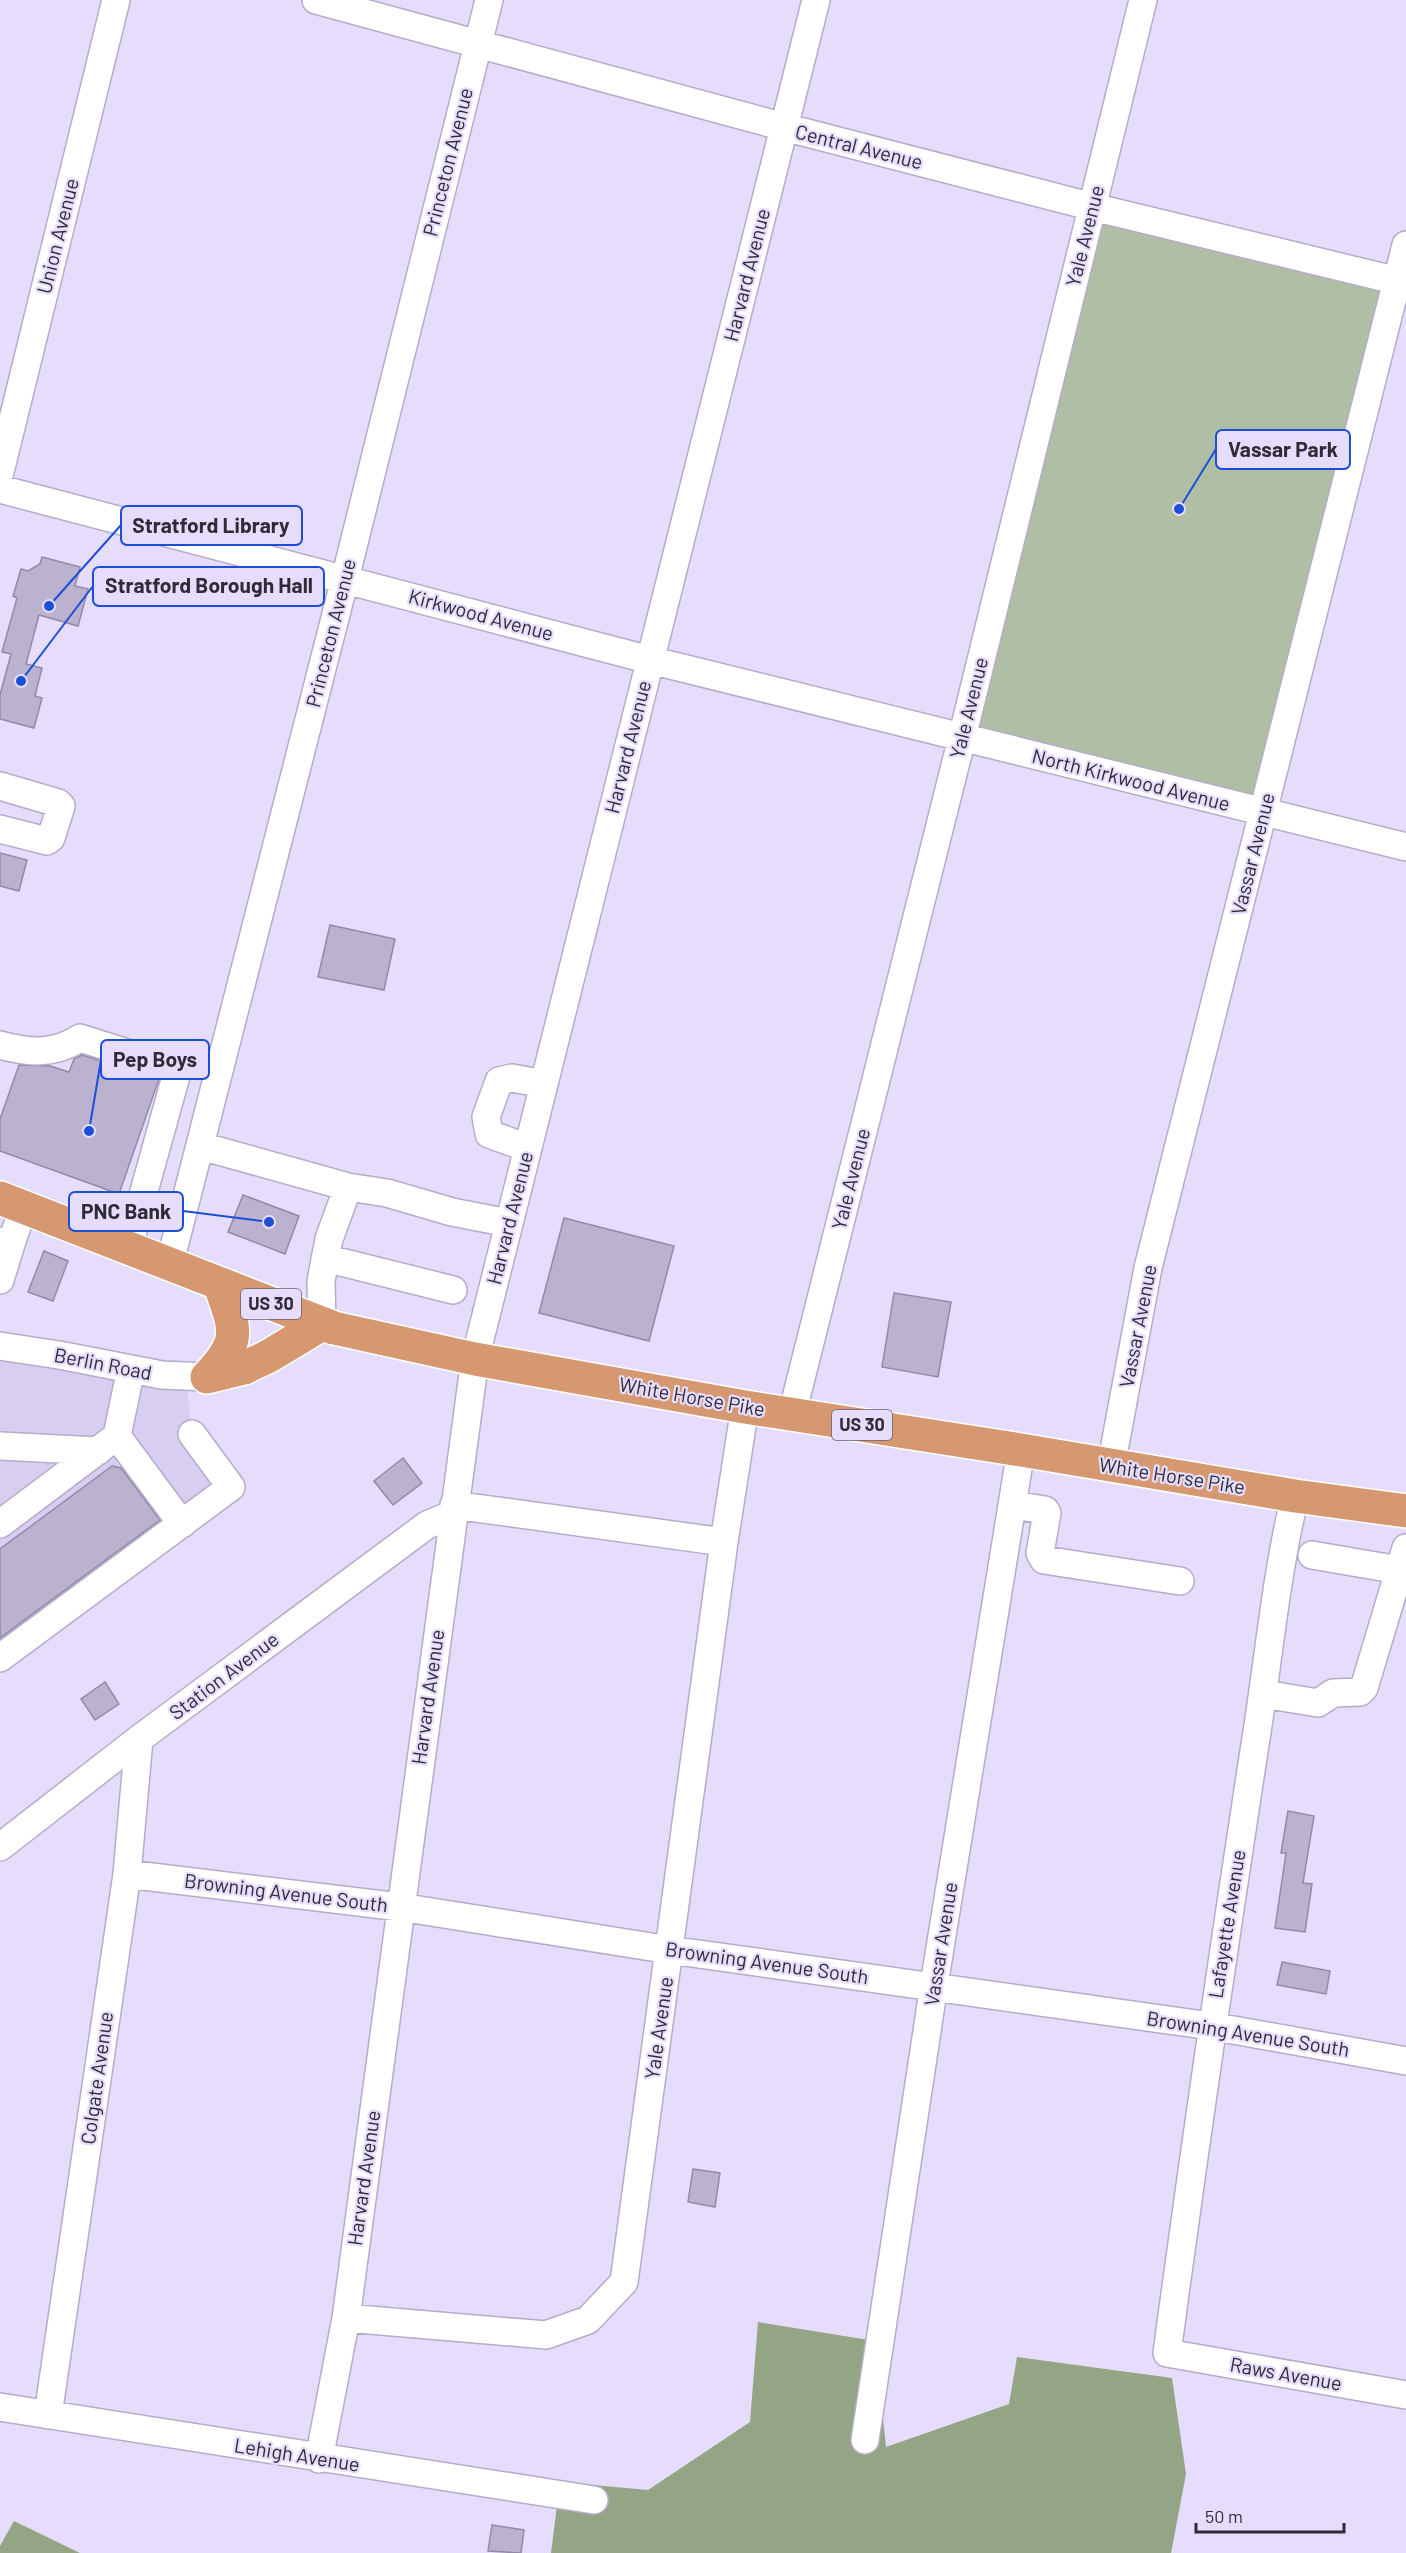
<svg xmlns="http://www.w3.org/2000/svg" width="1406" height="2553" viewBox="0 0 1406 2553" font-family="Barlow,sans-serif">
<rect width="100%" height="100%" fill="#e6ddfc"/>
<path fill="#d8cef2" d="M0,1346l186,30 6,58 39,53 -231,171z"/>
<path fill="#b0bea5" d="M1093,207l304,73 -134,532 -301,-74z"/>
<path fill="#93a584" d="M758,2322l117,19 11,106 123,-43 8,-47 155,21 14,96 -15,79h-620l9,-71 88,8 102,-68z
M14,2521l66,32h-80v-7z"/>
<path fill="#bab2cf" stroke="#928aa6" stroke-width="1.5" d="M42,557l38,10 -5,19 13,3 -10,37 -39,-11 -13,49 16,4 -7,28 7,2 -8,30 -34,-9v-24l11,-41 -9,-2 15,-54 -4,-2 8,-27 7,2 12,-7z
M0,853l27,7 -8,31 -19,-5z
M330,925l65,14 -11,51 -66,-13z
M82,1055l77,24 -40,115 -119,-43v-32l19,-54 31,1 19,6 5,-13z
M243,1195l56,21 -14,38 -57,-22z
M564,1218l110,28 -25,95 -110,-28z
M44,1251l24,10 -15,40 -25,-9z
M894,1293l57,9 -13,75 -56,-10z
M403,1458l19,25 -29,22 -19,-24z
M112,1466l9,2 39,52 -160,118v-89z
M105,1682l14,22 -24,16 -14,-21z
M1288,1811l26,5 -11,67 9,1 -7,48 -30,-4 11,-75h-5z
M1282,1962l48,9 -4,23 -49,-9z
M693,2169l27,4 -5,34 -27,-5z
M492,2525l32,5 -3,23 -33,-2z"/>
<g fill="none" stroke-linecap="round" stroke-linejoin="round">
<g stroke="#b4acc9" stroke-width="30">
<path id="minor" d="M316,0l468,127 309,80 313,76
M0,472l116,-472
M0,489l650,171 756,187
M0,786l58,17 3,3 -10,32 -4,3 -47,-12
M0,1045c29,8 54,10 80,-7l98,31 -50,180
M201,1146l147,41
M528,1148l-39,-14 -3,-17 13,-36 13,-3 32,6
M0,1241l11,3 13,-38
M325,1258l128,32
M169,1266l176,-687 144,-579
M0,1280l11,-36
M322,1324l-1,-43 8,-42 19,-52 39,6 65,19 57,11
M0,1346l59,9 103,20 45,2
M792,1414l170,-676 181,-738
M117,1436l65,88
M0,1446l98,5
M1111,1466l37,-198 258,-1023
M1295,1496c-20,84 -27,170 -41,255 -31,201 -60,401 -87,602l239,42
M454,1505l270,37
M1013,1505l32,5 2,3 -7,40 4,7 136,21
M0,1524l117,-88 14,-67
M1312,1555l87,15
M0,1658l231,-171 -39,-53
M1264,1694l54,9 15,-10 27,-1 4,-4 42,-140
M0,1847l139,-108 288,-214 26,-11
M127,1874l273,33 270,43 541,76 195,35
M346,2318l200,17 42,-15 36,-38 100,-740 21,-135
M0,2407l594,93
M48,2415l79,-541 12,-135
M865,2440l69,-455 87,-535
M319,2459l27,-141 129,-959 341,-1359"/>
</g>
<g stroke="#fff" stroke-width="36">
<path id="highway" d="M0,1198l334,130 141,31 270,48 276,43 274,46 111,15
M207,1377l37,-9 25,-12 53,-32
M207,1377c36,-38 28,-47 13,-92"/>
</g>
<use href="#minor" stroke="#fff" stroke-width="27"/>
<use href="#highway" stroke="#d59870" stroke-width="33"/>
</g>
<g text-anchor="middle" stroke-width="4.5" stroke-linejoin="round" paint-order="stroke">
<g fill="#e6ddfc" stroke="#666172" stroke-width="1.5">
<rect x="241" y="1289" width="60" height="30" rx="4.5"/>
<rect x="832" y="1410" width="60" height="30" rx="4.5"/>
</g>
<g font-size="18" font-weight="bold" fill="#2f2c37">
<text x="271" y="1310">US 30</text>
<text x="862" y="1431">US 30</text>
</g>
<g font-size="20" fill="#2f2c37" stroke="#e6ddfc">
<text transform="translate(859 147) rotate(14)" y="7">Central Avenue</text>
<text transform="translate(448 162) rotate(-76)" y="7">Princeton Avenue</text>
<text transform="translate(58 236) rotate(-76)" y="7">Union Avenue</text>
<text transform="translate(1085 236) rotate(-76)" y="7">Yale Avenue</text>
<text transform="translate(747 275) rotate(-76)" y="7">Harvard Avenue</text>
<text transform="translate(481 615) rotate(15)" y="7">Kirkwood Avenue</text>
<text transform="translate(331 633) rotate(-76)" y="7">Princeton Avenue</text>
<text transform="translate(969 708) rotate(-76)" y="7">Yale Avenue</text>
<text transform="translate(628 747) rotate(-76)" y="7">Harvard Avenue</text>
<text transform="translate(1131 780) rotate(14)" y="7">North Kirkwood Avenue</text>
<text transform="translate(1253 854) rotate(-76)" y="7">Vassar Avenue</text>
<text transform="translate(851 1179) rotate(-76)" y="7">Yale Avenue</text>
<text transform="translate(510 1218) rotate(-76)" y="7">Harvard Avenue</text>
<text transform="translate(1138 1326) rotate(-79)" y="7">Vassar Avenue</text>
<text transform="translate(103 1364) rotate(11)" y="7">Berlin Road</text>
<text transform="translate(692 1397) rotate(10)" y="7">White Horse Pike</text>
<text transform="translate(1172 1476) rotate(9)" y="7">White Horse Pike</text>
<text transform="translate(224 1676) rotate(-37)" y="7">Station Avenue</text>
<text transform="translate(428 1697) rotate(-82)" y="7">Harvard Avenue</text>
<text transform="translate(286 1893) rotate(7)" y="7">Browning Avenue South</text>
<text transform="translate(1227 1924) rotate(-81)" y="7">Lafayette Avenue</text>
<text transform="translate(941 1944) rotate(-81)" y="7">Vassar Avenue</text>
<text transform="translate(767 1963) rotate(8)" y="7">Browning Avenue South</text>
<text transform="translate(659 2028) rotate(-82)" y="7">Yale Avenue</text>
<text transform="translate(1248 2034) rotate(9)" y="7">Browning Avenue South</text>
<text transform="translate(97 2078) rotate(-82)" y="7">Colgate Avenue</text>
<text transform="translate(364 2178) rotate(-82)" y="7">Harvard Avenue</text>
<text transform="translate(1286 2374) rotate(10)" y="7">Raws Avenue</text>
<text transform="translate(297 2455) rotate(9)" y="7">Lehigh Avenue</text>
</g>
</g>
<path fill="none" stroke="#1d4ed8" stroke-width="2" d="M1179 509L1216 449M49 606L121 525M21 681L93 586M89 1131L101 1060M269 1222L183 1211"/>
<g fill="#1d4ed8" stroke="#e6ddfc" stroke-width="2">
<circle cx="1179" cy="509" r="6"/>
<circle cx="49" cy="606" r="6"/>
<circle cx="21" cy="681" r="6"/>
<circle cx="89" cy="1131" r="6"/>
<circle cx="269" cy="1222" r="6"/>
</g>
<g fill="#e6ddfc" stroke="#1d4ed8" stroke-width="2">
<rect x="1216" y="430" width="134" height="39" rx="6"/>
<rect x="121" y="506" width="181" height="39" rx="6"/>
<rect x="93" y="567" width="231" height="39" rx="6"/>
<rect x="101" y="1040" width="108" height="39" rx="6"/>
<rect x="69" y="1192" width="114" height="39" rx="6"/>
</g>
<g font-size="21" text-anchor="middle" font-weight="bold" fill="#2f2c37">
<text x="1283" y="457">Vassar Park</text>
<text x="211" y="533">Stratford Library</text>
<text x="209" y="593">Stratford Borough Hall</text>
<text x="155" y="1067">Pep Boys</text>
<text x="126" y="1219">PNC Bank</text>
</g>
<path d="M1196 2523v9h148v-9" fill="none" stroke="#2f2c37" stroke-width="3"/>
<text x="1205" y="2523" font-size="18" fill="#2f2c37" stroke="#e6ddfc" stroke-width="4.5" paint-order="stroke">50 m</text>
</svg>
